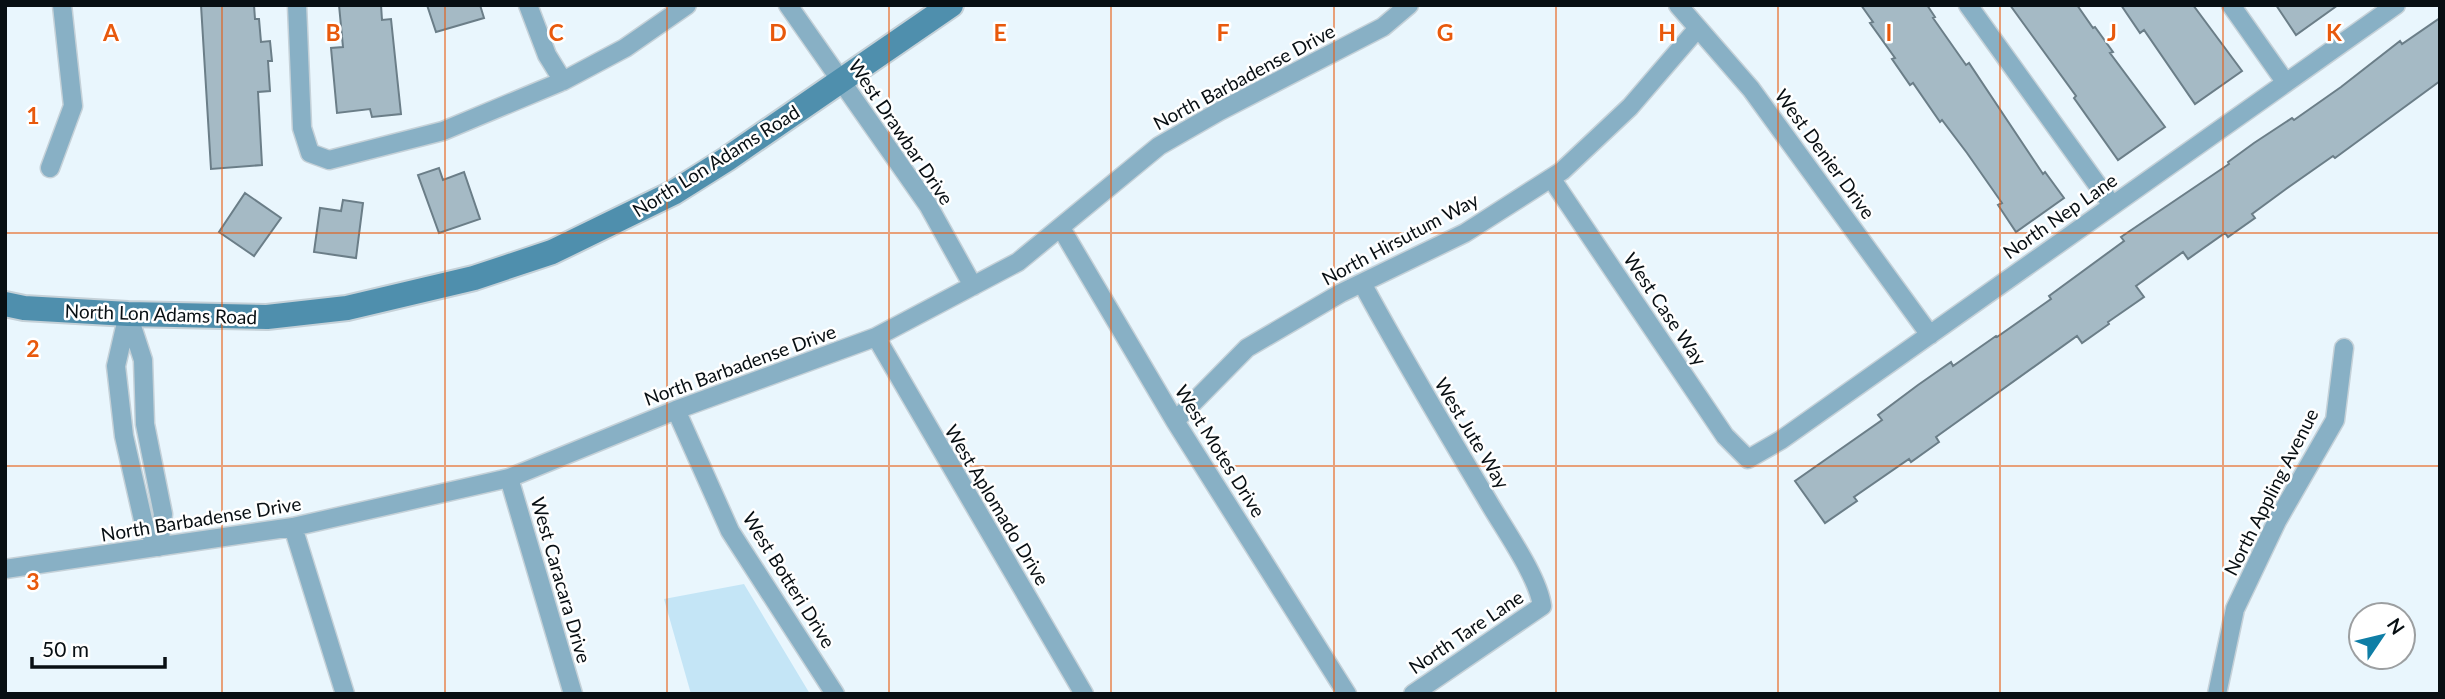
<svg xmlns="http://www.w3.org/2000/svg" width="2445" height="699" viewBox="0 0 2445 699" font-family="Lato,sans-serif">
<rect width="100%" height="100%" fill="#e9f6fd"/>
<path fill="#c4e5f6" d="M744,584l66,110h-119l-27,-95z"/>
<path fill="#a5bac5" stroke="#6b7e88" stroke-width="2" d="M201,5h53l1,14h4l2,23 9,-1 2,20h-4l2,30 -12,1 4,73 -51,4z
M339,5h42l1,15 9,-1 10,95 -29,3 -2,-8 -33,4 -6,-65 12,-1z
M427,5h53l4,13 -48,14z
M1861,5h66l8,12 -2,1 33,47 3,-2 74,111 2,-2 19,26 -48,34 -18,-27 4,-2 -35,-50 -25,-33 -2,2 -27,-39 -3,2 -18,-26 3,-1 -25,-35 3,-1z
M2010,5h67l16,23 2,-1 18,25 -3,1 55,74 -47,33 -44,-62 2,-2z
M2121,5h72l49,66 -47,33 -51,-74 -4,3z
M2276,5h62l-42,30z
M2440,18v63l-105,77 -2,-2 -47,33 -34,25 3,4 -27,19 -3,-4 -37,26 -5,-7 -47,34 8,11 -36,25 1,2 -27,19 -5,-7 -141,101 3,5 -28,20 -2,-3 -55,38 3,4 -32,22 -30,-42 87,-61 -4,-5 40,-30 33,-23 2,4 43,-30 1,1 54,-38 -2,-3 75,-55 -3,-4 108,-73 -1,-2 26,-19 38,-25 2,2 47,-33 59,-46 2,3z
M439,168l4,12 21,-8 16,47 -41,14 -21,-58z
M245,193l36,25 -27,38 -35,-24z
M343,200l20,3 -7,55 -42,-6 6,-44 21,3z"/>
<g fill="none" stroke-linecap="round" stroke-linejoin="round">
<g stroke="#c5d1d8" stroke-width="21">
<path id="street" d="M297,5l5,123 8,25 19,7 114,-29 120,-50 62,-33 62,-43
M528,5l19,50 16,26
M788,5l140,200 45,81
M1678,5l73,84 179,246
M1968,5l144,200
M2231,5l55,78
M50,168l23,-62 -11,-101
M1551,178l174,258 23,23 33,-19 615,-435
M1061,228l114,193 172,273
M1362,283c40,74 83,146 126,218 16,28 50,75 54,105l-129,88
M128,314l-12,52 8,70 20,88 15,23
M128,314l15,46 2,64 18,90 -4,33
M876,337l208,357
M676,410l54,121 105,163
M1175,421l72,-73 94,-55 124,-60 97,-62 68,-64 68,-79
M509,478l64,216
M293,527l52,167
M5,569l288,-42 216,-49 167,-68 200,-73 142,-75 141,-116 61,-35 163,-84 26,-22
M2217,694l18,-85 42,-88 58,-101 9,-72"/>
</g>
<g stroke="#c5d1d8" stroke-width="28">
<path id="secondary" d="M5,304l19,4 104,6 139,3 80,-9 127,-30 78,-26 121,-59 54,-34 224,-154"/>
</g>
<use href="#street" stroke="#88b0c5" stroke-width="18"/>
<use href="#secondary" stroke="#4f8fad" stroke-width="24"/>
</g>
<path fill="none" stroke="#e8590c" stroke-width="2" stroke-opacity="0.55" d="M222,5v689M445,5v689M667,5v689M889,5v689M1111,5v689M1334,5v689M1556,5v689M1778,5v689M2000,5v689M2223,5v689M5,233h2435M5,466h2435"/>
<g text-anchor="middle" stroke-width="5" stroke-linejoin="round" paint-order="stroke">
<g font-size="19" fill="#080f13" stroke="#fff">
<text transform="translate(1244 77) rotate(-28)" y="7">North Barbadense Drive</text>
<text transform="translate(901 132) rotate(56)" y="7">West Drawbar Drive</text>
<text transform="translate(1825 154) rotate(54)" y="7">West Denier Drive</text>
<text transform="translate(716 161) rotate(-32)" y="7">North Lon Adams Road</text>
<text transform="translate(2060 216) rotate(-35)" y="7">North Nep Lane</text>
<text transform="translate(1400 239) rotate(-28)" y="7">North Hirsutum Way</text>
<text transform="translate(1665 309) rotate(56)" y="7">West Case Way</text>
<text transform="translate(161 314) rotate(2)" y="7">North Lon Adams Road</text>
<text transform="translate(740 365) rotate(-20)" y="7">North Barbadense Drive</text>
<text transform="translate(1472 433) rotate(59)" y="7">West Jute Way</text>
<text transform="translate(1220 451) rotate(58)" y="7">West Motes Drive</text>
<text transform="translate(2271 492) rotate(-63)" y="7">North Appling Avenue</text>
<text transform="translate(997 505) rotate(59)" y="7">West Aplomado Drive</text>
<text transform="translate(201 519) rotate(-9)" y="7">North Barbadense Drive</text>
<text transform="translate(561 580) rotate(74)" y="7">West Caracara Drive</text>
<text transform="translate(789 580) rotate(58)" y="7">West Botteri Drive</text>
<text transform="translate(1466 632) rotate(-34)" y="7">North Tare Lane</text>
</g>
</g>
<g font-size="23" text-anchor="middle" font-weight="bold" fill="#e8590c" stroke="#fff" stroke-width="5" stroke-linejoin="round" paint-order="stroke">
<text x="111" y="41">A</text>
<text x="333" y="41">B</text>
<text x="556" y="41">C</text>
<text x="778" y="41">D</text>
<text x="1000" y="41">E</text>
<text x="1223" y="41">F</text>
<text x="1445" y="41">G</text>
<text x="1667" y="41">H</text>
<text x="1889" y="41">I</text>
<text x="2112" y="41">J</text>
<text x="2334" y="41">K</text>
<text x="33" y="124">1</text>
<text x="33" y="357">2</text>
<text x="33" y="590">3</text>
</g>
<rect width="2445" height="699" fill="none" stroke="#080f13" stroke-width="14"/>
<g transform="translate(2382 636) rotate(55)"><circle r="33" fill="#ffffff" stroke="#9c9fa1" stroke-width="2"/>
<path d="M0-5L12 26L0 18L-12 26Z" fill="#0f7ea6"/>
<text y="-10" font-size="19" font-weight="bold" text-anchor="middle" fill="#080f13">N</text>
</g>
<path d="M32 657v10h133v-10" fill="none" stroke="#080f13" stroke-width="3.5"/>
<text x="42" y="657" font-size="21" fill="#080f13" stroke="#ffffff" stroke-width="5" paint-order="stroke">50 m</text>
</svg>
